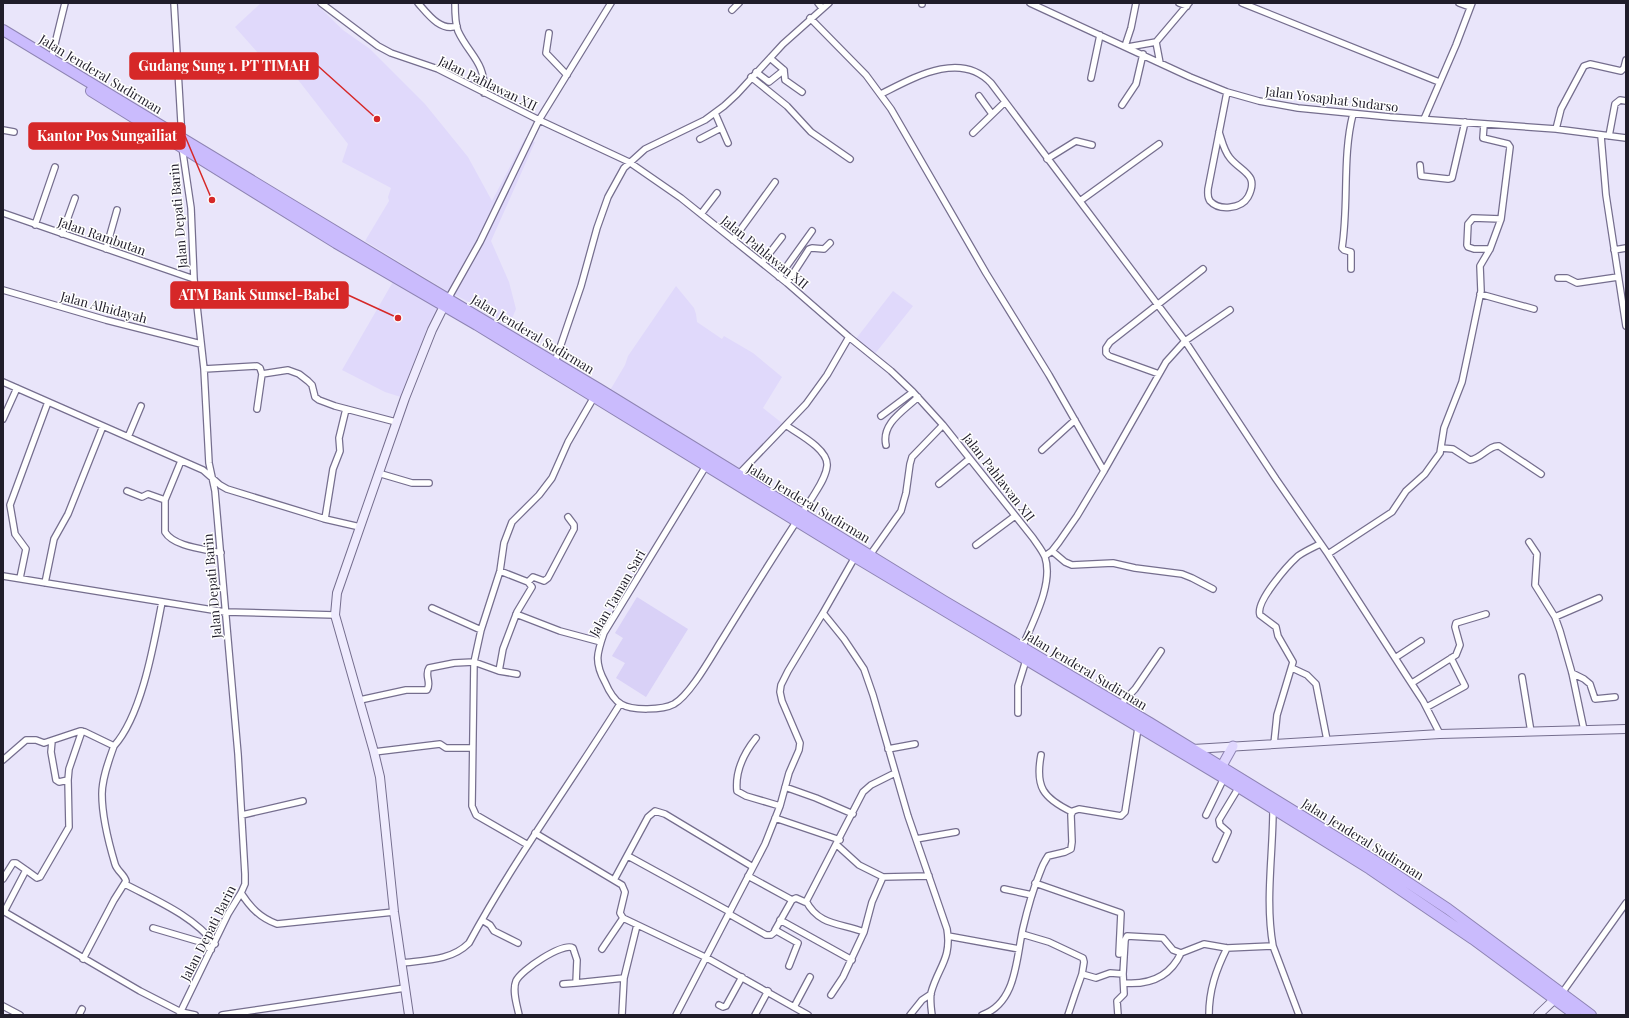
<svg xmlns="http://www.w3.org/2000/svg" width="1629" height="1018" viewBox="0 0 1629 1018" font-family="'Playfair Display',serif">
<rect width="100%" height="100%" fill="#e9e5fa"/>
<path fill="#e0d9fb" d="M261,3h54l28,27 27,19 55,55 43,53 24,44 33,-63 10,4 -44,99 18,41 7,27 -8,19 -29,-18 -10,-8 -22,-11 -82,-50 24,-40 -1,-4 3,-9 -49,-26 6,-18 -56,-72 -10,8 -47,-53z
M394,280l44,27 -34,91 -19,-6 -43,-22z
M676,286l18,22 2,6 1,8 25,17 2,-3 29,17 29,24 -19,31 19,15 -46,50 -127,-81 16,-27 3,-9z
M893,291l20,15 -39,49 -19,-15z"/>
<path fill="#d9d1f7" d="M637,597l51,32 -42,68 -30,-19 9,-15 -13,-7 11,-18 -8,-5z"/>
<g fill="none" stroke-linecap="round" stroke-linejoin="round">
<g stroke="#756e8e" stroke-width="8">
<path id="street" d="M174,3l8,136
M321,3l57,43 13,7 47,16 101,51 90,42 52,36 106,85 62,54 42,34 22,21 30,33 90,113c4,6 9,12 12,19 9,27 -13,66 -23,91
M418,3c9,10 22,29 39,23
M455,3c0,9 0,20 3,28 11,24 28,31 26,62
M818,3l4,5
M922,3v1
M1030,3l160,74 37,15 32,9 39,7 92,9 166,12 70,9
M1179,3l8,3
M1242,3l197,79
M1459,3l11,4
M732,10l7,-7
M810,18l56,57 25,34 95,164 63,102 55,96
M549,33l-3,20 21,22
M1156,42l4,21
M1125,46l6,-18 5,-25
M1128,47l28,-5 33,-39
M770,58l14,12 1,10 17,12
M51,60l14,-57
M756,72l13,10 15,-12
M751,77l36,29 24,26 39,27
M1091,78l9,-43
M881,94c32,-16 79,-44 110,-11l194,258 91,138 52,75 80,124 15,23 17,33
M979,96l13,18
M1122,105l14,-21 7,-30
M715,113l13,30
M1424,119l32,-74 16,-42
M1556,129l5,-20 23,-43 6,-2 31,7 3,-3 2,-8
M3,130l11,2
M1219,132c3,9 5,19 11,26 11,14 30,16 18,39 -7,12 -29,14 -38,4 -3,-4 -2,-8 -2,-12l19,-97
M973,133l32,-31
M1601,136l5,59 20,131
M1609,136l6,-32 5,-4 6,1
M700,139l21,-11
M1047,159l29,-18 16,4
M1420,165l1,11 27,3 4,-1 13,-56
M1080,201l79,-57
M3,213l191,66
M701,214l16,-21
M35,225l20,-58
M62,234l13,-36
M733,240l42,-58
M106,249l11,-39
M1490,249h-16l-6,-2 -1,-2 1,-21 5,-6 28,1
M1614,250l12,-2
M762,263l20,-26
M1351,269v-17l-7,-2 -2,-2c7,-45 0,-91 11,-134
M779,277l33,-46
M1558,278h9l10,5 41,-6
M787,283l22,-34 3,-1 12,1 6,-6
M3,290l103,30 95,24
M1480,294l54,15
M448,299l32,-57 59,-122 72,-117
M555,362l26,-76 16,-58 11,-31 16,-29 21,-19 60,-29 19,-14 13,-12 46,-50 46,-41
M204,369l53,-3 3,2 2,6 -5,35
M262,374l26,-4 11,4 9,7 4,4 3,12 4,3 16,6 61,16
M1159,374l-50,-18 -3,-3v-5l4,-6 93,-73
M3,382l200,88 17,15 7,4 98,30 35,8
M881,416l32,-24
M3,419l14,-31
M128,437l13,-31
M886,445c-5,-22 19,-35 32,-48
M1441,448l12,1 17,11c11,-1 19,-15 29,-14l42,28
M1042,450l33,-30
M181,461l-16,39v32c9,15 40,17 56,21
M706,466l-102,167c-7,20 -10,29 1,49 3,7 9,18 16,22 11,7 42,6 53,0 17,-10 38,-49 49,-66 29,-47 58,-94 89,-140 6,-10 14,-21 15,-32 2,-16 -28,-32 -40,-40
M378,473l34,10h17
M738,475l68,-71 21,-29 22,-38
M939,484l30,-25
M127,491l15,6 6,-3 17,6
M325,519l8,-50 7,-18 -1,-13 7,-29
M1529,542l8,12 -2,31 20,32 5,14 12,42 12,57
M976,545l39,-29
M1052,551l13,11 7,3 41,-2 22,5 47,6 10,4 21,11
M1328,554l64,-42 14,-21 19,-17 15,-21 4,-25 18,-46 7,-33 12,-58 -1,-25 10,-17 11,-30 9,-72 -2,-3 -25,-6 1,-14
M870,555l31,-44 5,-18 4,-29 2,-7 31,-32
M1045,556l7,-5 7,-9 18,-26 27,-45 62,-109 19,-21 45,-31
M855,557l-32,56 21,26 20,30 9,26 35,121 39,113c5,30 -9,38 -16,64 -1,7 0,15 1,22
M3,576l222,36 110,3
M20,578l6,-29 -11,-15 -5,-29 38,-103
M528,582l5,-5 11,4 4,-3 26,-49v-4l-6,-8
M45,583l9,-44 14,-25 35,-88
M432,608l49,22
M516,614l44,17 41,11
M1555,617l44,-19
M1395,658l26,-17
M1292,668l15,7 9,9 11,56
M499,671l18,3
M1572,673l12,6 6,5 5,15 20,-2
M1522,677l9,55
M1412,683l44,-28 4,-10 -5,-18 1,-4 30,-9
M360,700l46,-10h21c5,-7 -3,-15 2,-22l25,-5 20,-1 25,9 4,-22 14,-37 15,-25 -4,-5 -28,-11
M1120,705l15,-16 26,-38
M1427,707l38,-21 -14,-28
M1018,713v-27l8,-26
M756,738c-12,15 -21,33 -19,53l9,5 34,10
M1274,744l3,-29 16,-53 -15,-26 -2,-9 -16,-12c-5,-13 28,-50 38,-59 7,-5 14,-8 22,-12
M114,746c28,-31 40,-103 48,-144
M888,749l27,-5
M374,752l66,-8 6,4h26
M1041,755c-6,32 2,43 31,57
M3,760l23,-20h10l8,3 36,-12 5,1 29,14c-5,14 -12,32 -12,48 0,20 7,50 13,70 2,7 9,10 11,17l-12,19 -31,59
M68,780l1,-11 13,-38
M785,787l31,11 37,16
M1273,809c0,46 -8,92 0,137l26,69
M242,815l61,-14
M1206,815l18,-37
M775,818l65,22
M535,833l87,52 3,7 -5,21 3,5 84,40 101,57
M916,839l40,-7
M528,845l-52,-30 -4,-9 2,-144 7,-32 19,-59 4,-28 8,-21 27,-27 13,-17 16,-36 26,-45
M837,845l22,20 24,12 46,-1
M628,856l102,56
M1216,859l12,-27 -8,-7 -1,-5 20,-33
M748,876l44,24
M3,879l10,-16h3l10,7
M614,880l34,-63 7,-6 10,3 88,53
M1035,883l86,30 -2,41
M125,884c32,17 67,31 90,60
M1004,889l28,6
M241,893c9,14 19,25 36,31l117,-12
M806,901c13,25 35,22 58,31l-21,45 -12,18
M3,911l137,80 41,21 14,3
M4,912l22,-42 11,8 3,-1 29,-50 -1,-47 -9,2 -3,-2 -5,-28 1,-11
M729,914l37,21h5l5,-4
M482,920l8,5 4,6 24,12
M780,920l72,40
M153,928l51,15 7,7
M864,932l8,-30 11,-25
M1022,934l27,8 34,16 1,4 -2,12 14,4 14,-5 13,1 2,-34 2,-4 36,2 10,12 8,3 23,-9 23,4 46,-2
M948,936l71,13
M602,949l21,-31
M401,963c24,-3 50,-2 68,-20 45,-83 101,-159 151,-239
M789,966l9,-23 -23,-13 17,-30 4,-2 9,4 2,-2 56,-108 8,-7 24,-12
M1124,983c25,2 46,-6 57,-30
M563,984l13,-1
M1562,993l64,-90
M719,1005l4,2 3,-1 16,-29
M3,1006l17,9
M794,1007l16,-30
M79,1015l3,-6
M179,1015l49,-101 13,-21 4,-9v-10l-7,-120 -23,-263 -6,-28 -5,-94 -10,-90 -3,-71 -9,-61
M222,1015l183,-27
M519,1015c-2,-10 -7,-24 -3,-34 5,-11 47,-39 57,-33l4,12 -1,23 48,-5
M622,1015l2,-37 13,-53
M676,1015l89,-171 15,-38 9,-33 10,-23 1,-7 -18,-42 -2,-9 1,-7 7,-14 35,-58
M755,1015l13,-24
M910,1015l12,-15 9,-6
M982,1015c35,-12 34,-57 41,-87 4,-17 9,-36 16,-53 2,-6 5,-13 9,-19l17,-4 6,-3 1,-7 -1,-27 2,-4 6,-2 42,7 4,-4 13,-84
M1068,1015l7,-21 7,-20
M1118,1015l-1,-14 7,-7 -1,-20
M1209,1015c0,-25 7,-45 18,-67"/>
</g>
<g stroke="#756e8e" stroke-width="10">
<path id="secondary" d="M1193,749l247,-15 186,-5
M409,1015l-15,-103 -14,-135 -6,-25 -39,-137 2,-22 68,-195 27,-68 14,-28
M1538,1015l20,-19"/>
</g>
<g stroke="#8e84b3" stroke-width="11">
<path id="primary" d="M1218,773l15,-27"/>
</g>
<g stroke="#8e84b3" stroke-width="12">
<path id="highway" d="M3,30l418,253 178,106 345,212 206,122 230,141 68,45 143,106
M91,91l245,152 141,82 378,232 369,221 146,91 103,70 103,76"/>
</g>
<use href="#street" stroke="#fff" stroke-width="5.5"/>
<use href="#secondary" stroke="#efebfe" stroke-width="8"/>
<use href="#primary" stroke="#dfd6fe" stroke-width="9"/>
<use href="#highway" stroke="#cabbfd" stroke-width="10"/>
</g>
<g text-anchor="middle" stroke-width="3" stroke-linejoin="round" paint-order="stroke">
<g font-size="13" fill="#201d2a" stroke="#fff">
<text transform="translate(101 74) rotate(31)" y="5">Jalan Jenderal Sudirman</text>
<text transform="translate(488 83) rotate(26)" y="5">Jalan Pahlawan XII</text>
<text transform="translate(1332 99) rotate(7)" y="5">Jalan Yosaphat Sudarso</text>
<text transform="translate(178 216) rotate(-95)" y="5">Jalan Depati Barin</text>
<text transform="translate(102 236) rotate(19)" y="5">Jalan Rambutan</text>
<text transform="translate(765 252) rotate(39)" y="5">Jalan Pahlawan XII</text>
<text transform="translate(104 307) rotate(15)" y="5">Jalan Alhidayah</text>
<text transform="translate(533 334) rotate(31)" y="5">Jalan Jenderal Sudirman</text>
<text transform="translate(999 477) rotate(52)" y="5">Jalan Pahlawan XII</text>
<text transform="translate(809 503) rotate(31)" y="5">Jalan Jenderal Sudirman</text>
<text transform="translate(212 586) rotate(-95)" y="5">Jalan Depati Barin</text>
<text transform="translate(617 593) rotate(-60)" y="5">Jalan Taman Sari</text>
<text transform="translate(1086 670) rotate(31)" y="5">Jalan Jenderal Sudirman</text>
<text transform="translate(1363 839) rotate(32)" y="5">Jalan Jenderal Sudirman</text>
<text transform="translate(208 933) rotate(-63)" y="5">Jalan Depati Barin</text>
</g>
</g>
<path fill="none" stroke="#d62828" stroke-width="1.5" d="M377 119L318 66M212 200L185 136M398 318L348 295"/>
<g fill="#d62828" stroke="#fff" stroke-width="1.5">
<circle cx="377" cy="119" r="4"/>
<circle cx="212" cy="200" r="4"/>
<circle cx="398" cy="318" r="4"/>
</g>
<g fill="#d62828" stroke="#d62828" stroke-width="1.5">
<rect x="130" y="53" width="188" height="26" rx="4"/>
<rect x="29" y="123" width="156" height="26" rx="4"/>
<rect x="171" y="282" width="177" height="26" rx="4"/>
</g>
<g font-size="14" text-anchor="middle" font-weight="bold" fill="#fff">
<text x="224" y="71">Gudang Sung 1. PT TIMAH</text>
<text x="107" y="141">Kantor Pos Sungailiat</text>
<text x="259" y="300">ATM Bank Sumsel-Babel</text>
</g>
<rect width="1629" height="1018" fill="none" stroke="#201d2a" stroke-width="8"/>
</svg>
